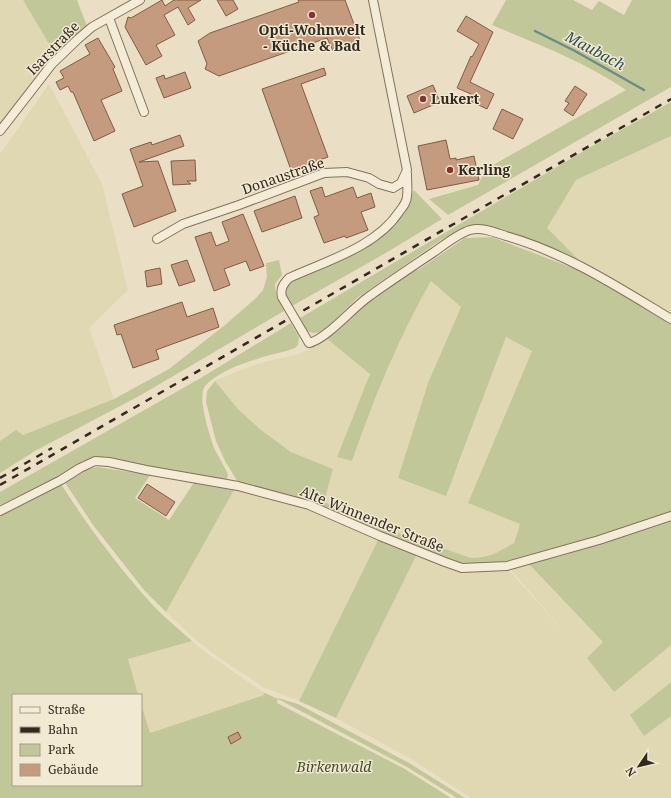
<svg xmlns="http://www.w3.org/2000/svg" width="671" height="798" viewBox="0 0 671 798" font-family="'Noto Serif',serif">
<rect width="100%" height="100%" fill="#eadfc4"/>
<path fill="#dfd8b3" d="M0,0h23l32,54 -55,75z
M49,84l53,100 26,106 -39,38 25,71 -91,36 -7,-4 -16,10v-287z
M671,136v178l-87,-49 -37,-37 29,-48z
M431,281l30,26 -33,76 -30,95 60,-11 48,-130 26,14 -64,152 52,21 -6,19 -18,11 -11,4h-14l-84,-29 -63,-27 9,-33 -42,-17 -30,-22 -23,-21 -23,-28 28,-12 21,-7 31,-7 10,-4 21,-13 44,36 -33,83 15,4 15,-41 29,-71 18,-38z
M235,488l74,17 71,31 -81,165 -34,-13 -47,-31 -22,-17 -30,-28z
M418,552l90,17 64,72 -60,-70v-3l16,-5 75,79 11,49 57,-46v37l-41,33 14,21 27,-20v82h-200l-58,-38 -77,-42z
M192,641l10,9 61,42 1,3 -114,39 -9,-30v-9h-3l-11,-36z"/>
<path fill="#c1c799" d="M23,0h54l10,26 -17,14 -15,14z
M506,0h67l19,10 7,-9 25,14 8,-15h39v87l-223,128 -19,-16 49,-14 8,-16 140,-79c-40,-28 -89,-46 -134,-65z
M671,102v34l-95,44 -29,48 37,37 -100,-39 -14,-1 -29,15 -84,58 -34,34 -10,1 -6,-2 -7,-13 289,-170z
M414,190l28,29 -58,35 -92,52c-9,-13 -9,-19 5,-28l43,-18 36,-18 18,-19 11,-14z
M492,237l94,36 85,50v189l-40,15 -100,30 -38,6 -30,2 -44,-16 -110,-47 -70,-18 -14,-23 -9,-20 -10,-39 1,-11 8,-10 23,28 23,21 30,22 42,17 -9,33 63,27 84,29c19,0 26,-5 43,-15l6,-19 -52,-21 64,-152 -26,-14 -60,159 -48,-18 30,-95 33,-76 -30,-26c-33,57 -57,118 -79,180l-15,-4 33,-83 -44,-36 37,-32 52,-38 3,2 47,-32z
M279,260l3,15 -7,9 1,10 8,17 -143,84 -106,56 -35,22v-32l16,-11 7,5 91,-36 55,-30 56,-44 31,-27 7,-8 4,-13 -1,-14z
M291,323l8,14 -1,8 -3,3c-12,5 -25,6 -38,11 -15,4 -45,16 -53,29 -6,11 6,49 10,60 4,8 9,16 13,24l1,4 -2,4 -3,1 -128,-25 -39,23 -56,26v-13l199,-113z
M98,467l52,8 -15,23 34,22 26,-39 40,7 -69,124 -22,-22 -51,-65 -29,-44 19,-11z
M61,484c26,41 56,81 88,117 13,15 29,27 43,40l-64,18 10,36h-125v90h128v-81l9,29 114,-38 -1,-3 15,7v-1l20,6 111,59 56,35h-8l-50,-31 -129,-68 -1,4 126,65 48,30h-451v-283z
M671,519v126l-57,47 -27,-34 16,-16 -75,-79 34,-7z
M380,536l38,16 -82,166 -37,-17z
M671,682v34l-27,20 -14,-21z"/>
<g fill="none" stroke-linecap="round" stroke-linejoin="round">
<path stroke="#6e8b84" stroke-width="2.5" d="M535,31l40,20 69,39"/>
</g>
<path fill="#c49b7e" stroke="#805c45" d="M162,0l3,6 9,-6h27l-13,8 7,12 -7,5 -10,-18 -14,8 11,20 -19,10 6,11 -16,9 -21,-38 3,-10 3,1z
M217,0h16l5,9 -12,7z
M298,0h47l15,40 -27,11 -6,-13 -108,38 -14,-7 2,-5 -9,-23 12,-8 89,-31z
M466,16l27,16 -23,50 24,12 -7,15 -19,-9 3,-6 -14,-6 14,-32 1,1 7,-13 -22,-13z
M98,38l17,29 -2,2 9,22 -21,9 14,31 -21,10 -21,-49h-2l-3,-6 -8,4 -4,-8 8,-4 -4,-7 30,-17 -5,-9z
M324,68l2,7 -25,9 27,73 -37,13 -29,-81z
M185,72l6,16 -27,10 -8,-20 8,-3 1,4z
M433,85l7,17 -26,11 -7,-17z
M575,86l12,8 -14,22 -9,-6 5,-7 -4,-2z
M502,109l21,10 -10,20 -20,-10z
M180,135l4,11 -45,16 19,-1 18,50 -42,16 -12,-33 21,-8 -13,-37 21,-7 1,3z
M446,140l4,19 6,-1v2l18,-4 5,24 -52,10 -9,-44z
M195,160l1,21h-9l4,3 -18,1 -2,-24z
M322,187l3,10 28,-10 4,11 14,-5 4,14 -14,5 7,18 -22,8 -1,-2 -21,7 -10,-26 5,-2 -9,-24z
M295,196l7,22 -40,14 -8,-21z
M243,214l21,52 -14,5 -4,-10 -22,8 6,16 -16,6 -19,-54 16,-5 5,14 13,-5 -7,-19z
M187,260l8,21 -16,5 -8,-21z
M160,268l2,16 -15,3 -2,-16z
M182,302l5,15 26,-9 6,19 -63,23 3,9 -26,9 -12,-34 -4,1 -3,-10z
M147,484l28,18 -9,14 -28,-18z
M238,732l3,6 -10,6 -3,-7z"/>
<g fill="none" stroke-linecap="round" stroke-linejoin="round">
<g stroke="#83715c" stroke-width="10">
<path id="minor" d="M109,18l35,94
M0,131l52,-67 26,-25 14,-12 48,-27
M157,239l26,-15 56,-19 85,-32 23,-1 22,6 10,6 14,4 8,-5 6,-13 -34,-170
M282,297c-2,-8 1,-13 7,-19 37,-17 87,-31 110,-66 4,-5 8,-10 8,-16 1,-7 0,-15 0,-22
M302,331l7,12c18,-4 45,-37 62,-48 21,-15 42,-29 63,-43 10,-7 25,-19 36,-22 12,-3 24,2 36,6 60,17 112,51 165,83
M0,511l61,-31 19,-12 15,-7 14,1 37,8 92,16 71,19 71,31 65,26 17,6 45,-2 92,-26 72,-24"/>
</g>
<use href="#minor" stroke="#f5ecd7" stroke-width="8"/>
<path stroke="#34291f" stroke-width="2.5" stroke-dasharray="7 7" stroke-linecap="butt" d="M0,478l52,-30
M0,485l671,-386"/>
<g stroke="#83715c" stroke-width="10" stroke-linecap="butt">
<path id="minor-bridge" d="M282,297l20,34"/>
</g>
<use href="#minor-bridge" stroke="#f5ecd7" stroke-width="8"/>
</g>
<g fill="#8c3232" stroke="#f2e9d3" stroke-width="1.5">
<circle cx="312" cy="15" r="4"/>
<circle cx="423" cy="99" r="4"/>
<circle cx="450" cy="170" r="4"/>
</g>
<g text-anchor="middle" stroke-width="3" stroke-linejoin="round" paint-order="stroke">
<g font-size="14" font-weight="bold" fill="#34291f" stroke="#f2e9d3" text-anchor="start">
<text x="312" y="35" text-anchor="middle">Opti-Wohnwelt<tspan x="312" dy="16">- Küche &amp; Bad</tspan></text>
<text x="431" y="104">Lukert</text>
<text x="458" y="175">Kerling</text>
</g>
<g font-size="14" fill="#34291f" stroke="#f2e9d3">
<text transform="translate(53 48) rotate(-46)" y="5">Isarstraße</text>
<text transform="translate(283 176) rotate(-19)" y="5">Donaustraße</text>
<text transform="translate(372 519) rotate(22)" y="5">Alte Winnender Straße</text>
</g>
<g font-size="14" font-style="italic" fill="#454f27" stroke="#f2e9d3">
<text x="334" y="772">Birkenwald</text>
</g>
<g font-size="15" font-style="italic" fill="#305350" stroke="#f2e9d3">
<text transform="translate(595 51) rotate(28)" y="5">Maubach</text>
</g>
</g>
<rect x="12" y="694" width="130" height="92" fill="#f2e9d3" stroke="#a69c8b"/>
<rect x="20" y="707" width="20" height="6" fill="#f5ecd7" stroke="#a69c8b"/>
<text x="48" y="714" font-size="12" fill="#34291f">Straße</text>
<rect x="20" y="727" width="20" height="6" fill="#34291f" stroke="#a69c8b"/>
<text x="48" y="734" font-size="12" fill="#34291f">Bahn</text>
<rect x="20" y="744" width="20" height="12" fill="#c1c799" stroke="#a69c8b"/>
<text x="48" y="754" font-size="12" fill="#34291f">Park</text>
<rect x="20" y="764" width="20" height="12" fill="#c49b7e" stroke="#a69c8b"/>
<text x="48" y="774" font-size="12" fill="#34291f">Gebäude</text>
<g transform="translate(639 766) rotate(235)" stroke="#f2e9d3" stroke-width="3" paint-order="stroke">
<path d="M0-3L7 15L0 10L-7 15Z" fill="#34291f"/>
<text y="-6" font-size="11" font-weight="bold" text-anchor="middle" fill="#34291f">N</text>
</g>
</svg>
